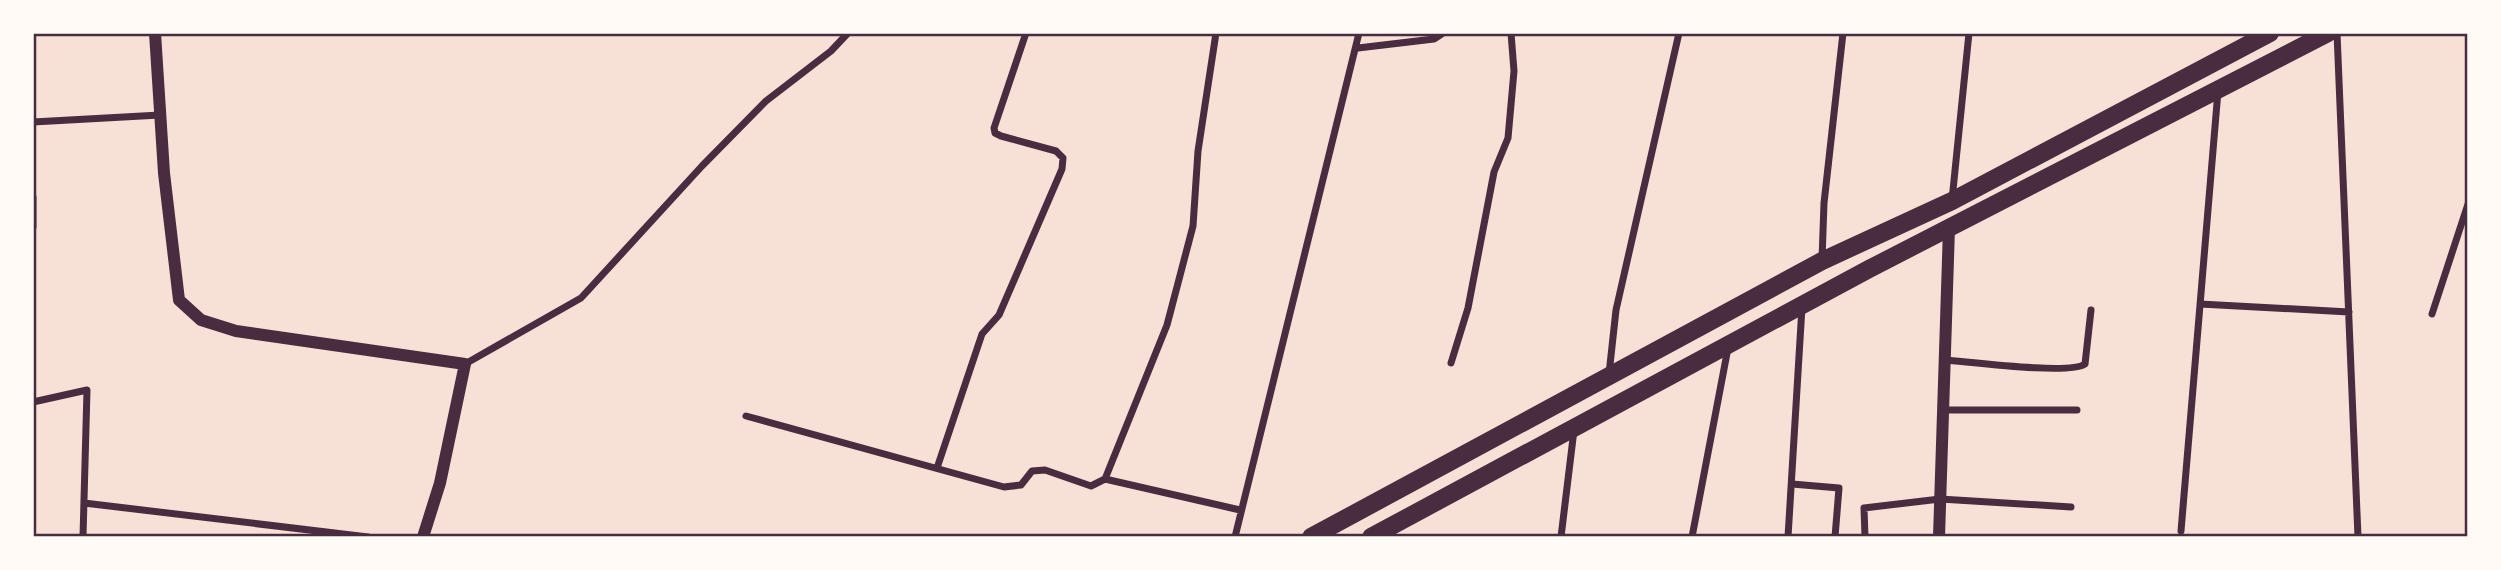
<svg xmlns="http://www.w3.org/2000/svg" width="2501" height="570" viewBox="0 0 2501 570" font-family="'Source Sans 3',sans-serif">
<rect width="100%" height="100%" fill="#f7e1d7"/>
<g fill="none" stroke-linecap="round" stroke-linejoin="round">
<path stroke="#4a2c40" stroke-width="7" d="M2337,33l21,504
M1358,48l76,-9 9,-6
M33,122l127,-7
M33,197v30
M1952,200l17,-167
M1822,260l2,-57 19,-170
M2200,304l149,8
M2432,314l36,-110
M1945,360c26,2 125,15 140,4l6,-54
M1451,363l17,-55 26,-136 14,-34 6,-67 -3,-38
M465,364l116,-66 121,-132 64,-65 65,-50 17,-18
M1609,374l7,-64 63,-277
M33,402l54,-12 -4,147
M1943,410h134
M746,416l258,71 17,-2 11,-14 13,-1 46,16 14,-7 135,31
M937,468l45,-134 17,-19 63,-146 1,-11 -7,-7 -55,-15 -6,-3 -1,-5 32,-95
M1105,479l62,-154 26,-99 5,-75 18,-118
M1792,484l47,4 -4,49
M84,503l284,34
M2181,531l37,-440
M1235,537l124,-504
M1561,537l13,-107
M1692,537l36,-189
M1788,537l14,-230
M1865,537l-1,-29 76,-9 131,8"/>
<path stroke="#4a2c40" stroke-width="12" d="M155,33l9,140 15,127 22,20 35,11 229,33 -25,119 -17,54
M1939,537l10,-309"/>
<path stroke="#4a2c40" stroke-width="18" d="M1311,537l511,-276 130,-60 318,-168
M1371,537l498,-268 459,-236"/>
</g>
<rect width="2501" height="570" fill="none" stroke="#fffaf5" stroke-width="70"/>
<rect x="35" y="35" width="2431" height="500" fill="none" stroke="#4a2c40" stroke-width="2.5"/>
</svg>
